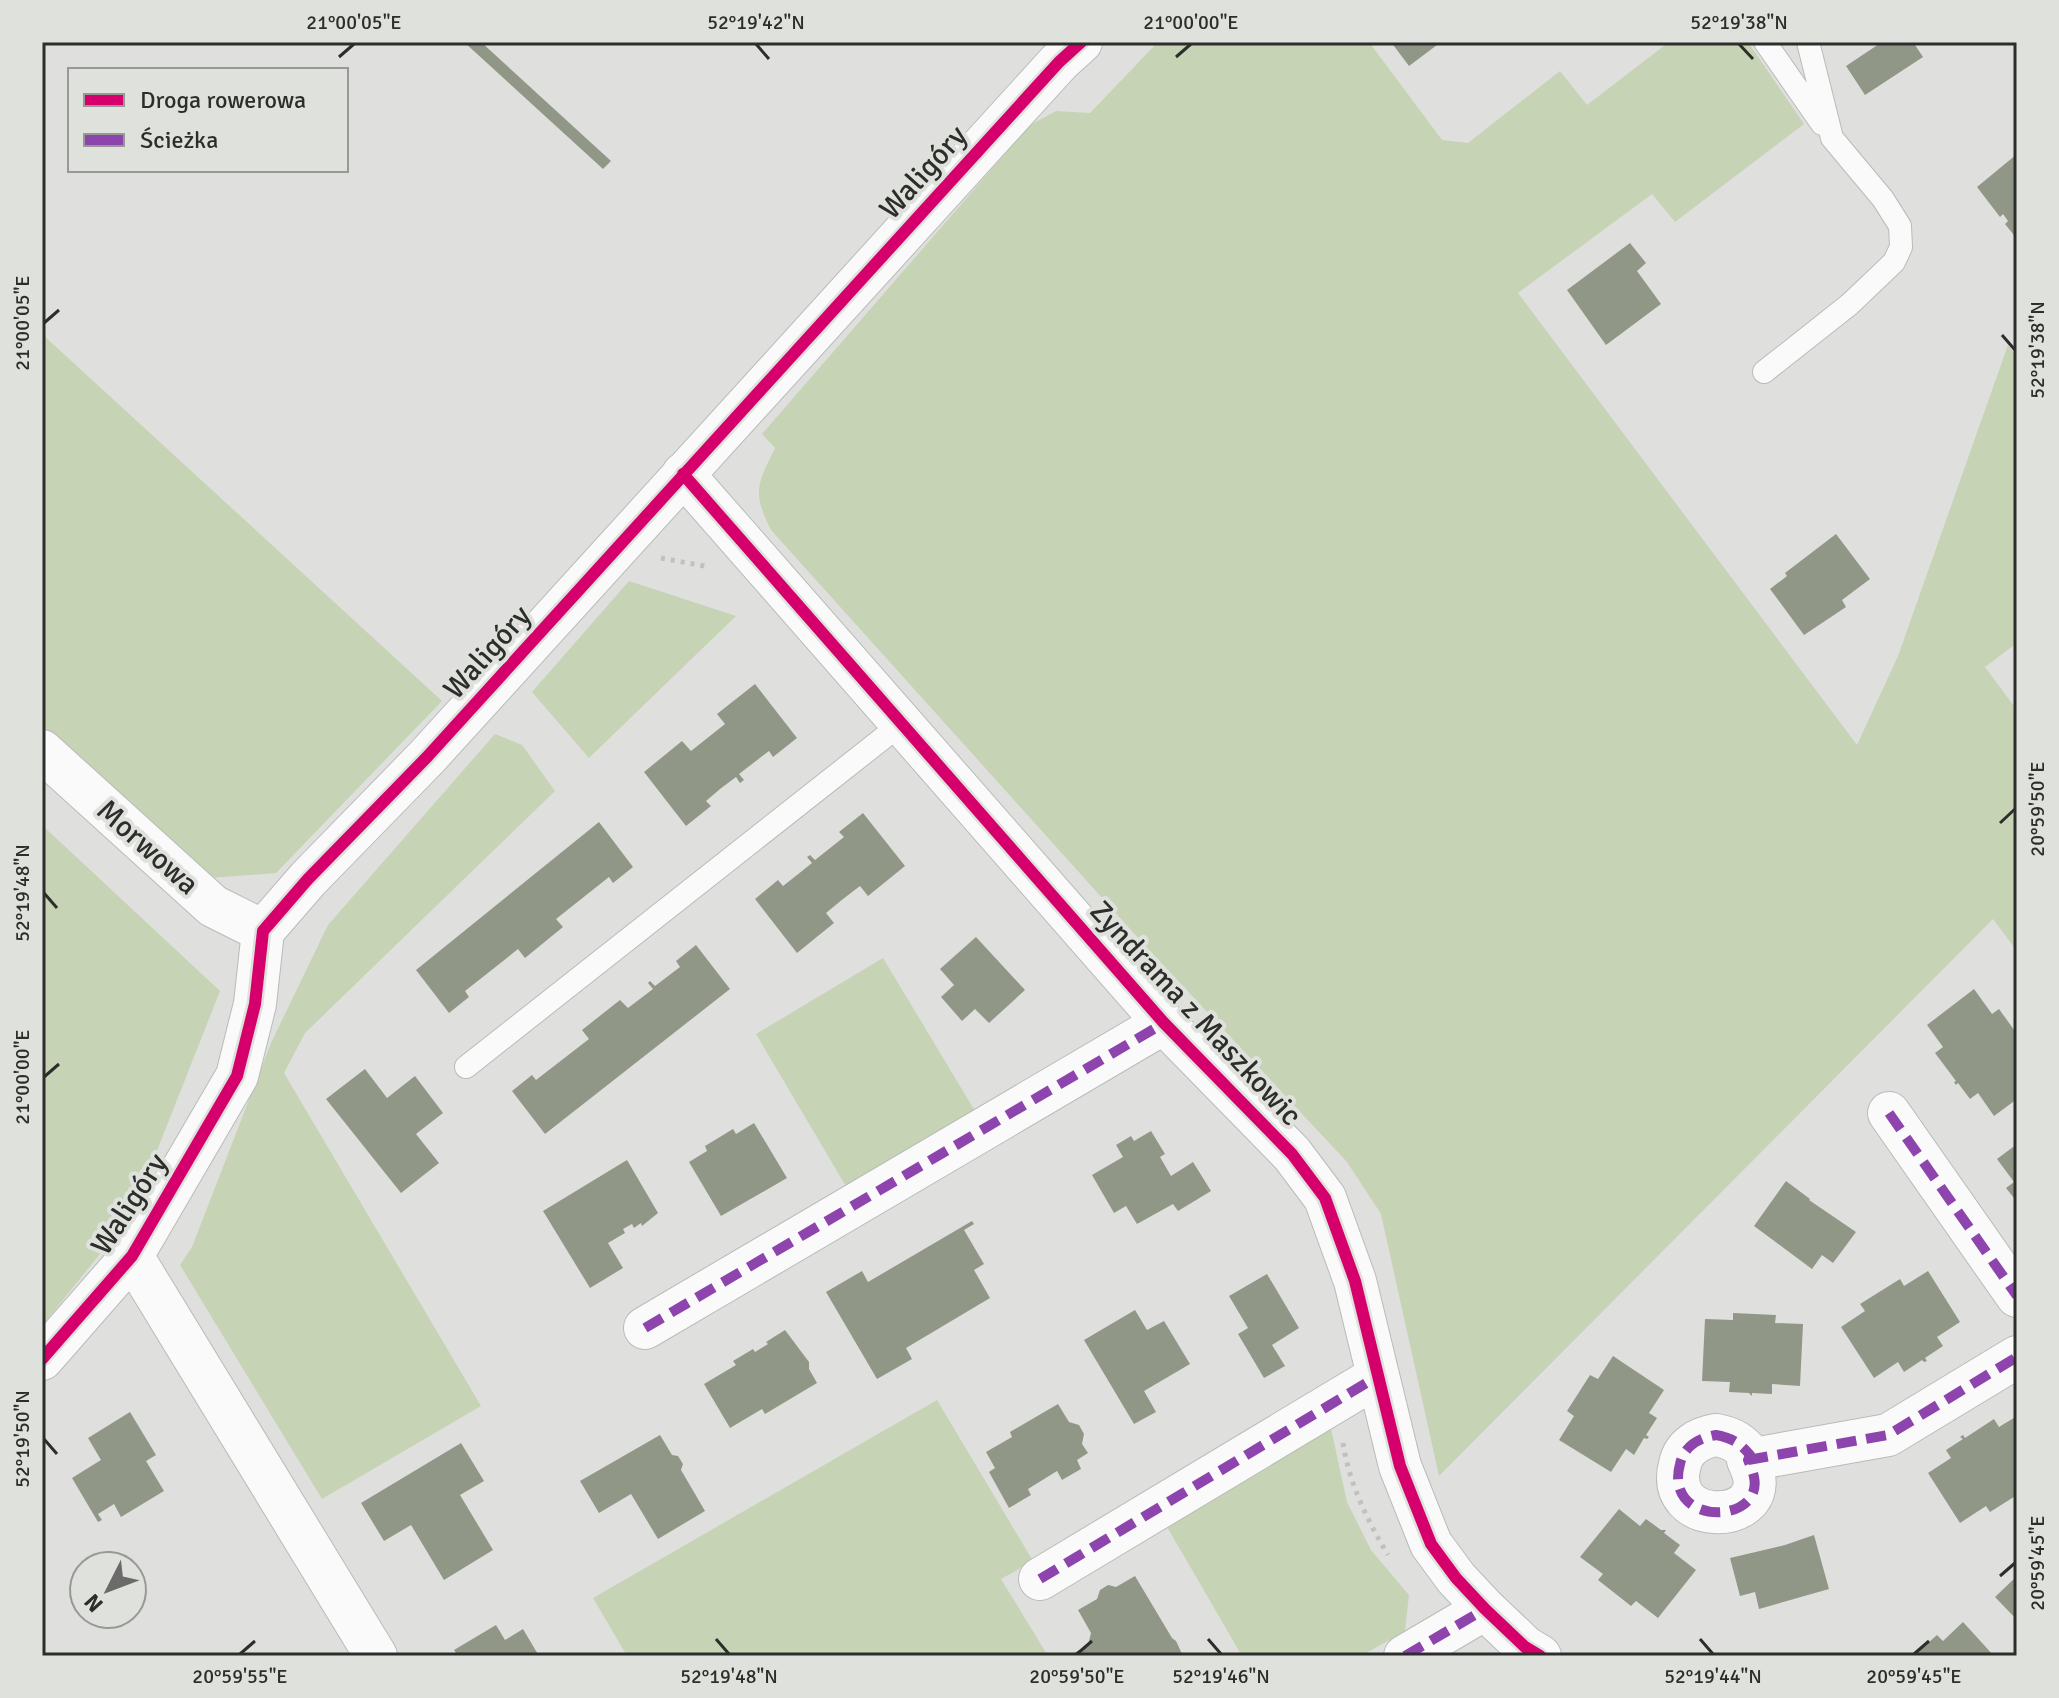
<svg xmlns="http://www.w3.org/2000/svg" width="2059" height="1698" viewBox="0 0 2059 1698" font-family="Signika,sans-serif">
<rect width="100%" height="100%" fill="#dfe0dd"/>
<path fill="#c6d3b5" d="M1158,42h211l73,98 26,3 92,-72 27,34 82,-63h79l56,82 -129,98 -23,-28 -134,99 339,452 41,-89 110,-311 9,12v286l-32,24 32,43v241l-24,-32 -554,557 -58,-262 -34,-52 -208,-223 -368,-409c-19,-38 -14,-45 4,-82l-13,-14 268,-309 26,-14 34,2z
M42,334l400,367 -166,172 -92,7 -142,-133z
M629,581l107,35 -147,142 -57,-66z
M495,734l27,11 33,46 -250,242 -21,40 197,333 -159,93 -142,-234 12,-18 79,-204 57,-118z
M42,825l178,166 -88,223 -90,112z
M883,958l92,153 -128,77 -91,-154z
M937,1400l96,161 -32,18 47,77h-421l-34,-58z
M1330,1424l17,78 24,48 38,45 -4,36 -44,25h-119l-79,-136z"/>
<path fill="#919786" d="M464,42h17l130,119 -8,8z
M1391,42h50l-32,24z
M1882,42h31l10,15 -58,38 -19,-29z
M2017,154v85l-12,-15 3,-3 -5,-7 -3,3 -23,-30z
M1630,243l16,20 -9,8 24,33 -55,41 -39,-55z
M1836,534l34,45 -28,21 4,7 -42,28 -34,-46 17,-13 -2,-3z
M755,684l42,54 -24,19 -4,-6 -30,23 5,6 -4,3 -4,-6 -16,12 -14,12 5,5 -25,20 -42,-54 38,-31 9,10 34,-27 -8,-10z
M863,813l42,53 -37,30 -8,-10 -17,13 -17,14 8,10 -37,30 -42,-54 23,-19 5,6 14,-11 15,-12 -5,-6 3,-2 5,5 29,-23 -5,-5z
M599,822l34,45 -20,16 -4,-6 -53,42 7,8 -38,31 -7,-9 -25,20 -28,22 4,6 -20,16 -33,-43z
M976,937l49,53 -36,33 -14,-14 -13,12 -21,-24 13,-12 -14,-16z
M696,945l34,44 -185,145 -33,-43 20,-16 4,5 53,-41 -7,-9 38,-30 8,8 25,-19 -5,-6 2,-2 5,5 25,-19 -4,-6z
M1974,989l18,25 7,-5 18,25v65l-23,17 -16,-23 -8,6 -12,-16 -2,2 -2,-3 2,-1 -21,-28 8,-6 -16,-22z
M365,1069l22,29 28,-22 28,37 -27,21 23,29 -38,30 -75,-94z
M754,1123l33,55 -66,38 -32,-54 18,-11 -2,-5 28,-17 3,5z
M1151,1131l14,23 -5,3 11,19 22,-14 18,29 -33,20 -5,-7 -36,20 -11,-18 -12,7 -22,-38 31,-18 -7,-12 15,-9 3,5z
M2017,1144v58l-11,-14 8,-6 -17,-23z
M627,1160l31,53 -16,13 -1,-3 -7,5 -2,-4 -9,5 2,4 -17,10 15,25 -33,20 -47,-77z
M1786,1181l24,18 -1,1 47,32 -23,31 -11,-8 -10,14 -58,-43z
M972,1221l2,3 -10,6 20,34 -10,6 16,28 -84,50 6,11 -35,20 -51,-87 36,-21 6,11z
M1928,1271l32,51 -23,15 6,9 -18,12 2,3 -3,1 -2,-2 -18,12 -6,-10 -24,16 -33,-51 24,-16 -5,-7 40,-25 4,7z
M1267,1274l32,54 -27,17 13,21 -21,12 -26,-44 10,-6 -19,-32z
M1135,1310l12,20 17,-9 26,43 -46,27 12,21 -22,12 -50,-84z
M1733,1313l43,2 -1,8 28,1 -3,62 -28,-2v10l-20,-1v3l-3,-3 -20,-1 1,-10 -28,-1 3,-62 28,1z
M785,1330l24,32v7l8,14 -52,31 -3,-5 -32,19 -26,-44 32,-19 -3,-4 20,-12 2,3 13,-8 -2,-2z
M1613,1356l51,34 -15,23 8,5 -11,17 3,2 -2,2 -3,-1 -10,17 -8,-6 -15,23 -52,-32 15,-24 -7,-5 23,-36 8,4z
M1058,1404l11,18 10,3 5,9 -2,10 6,9 -11,7 4,9 -19,11 -5,-9 -29,18 3,6 -22,13 -20,-36 6,-4 -9,-16 26,-15 -2,-5z
M130,1412l26,43 -10,6 18,30 -43,26 -7,-13 -16,10 4,6 -4,2 -26,-44 29,-18 -13,-22z
M2017,1416v79l-27,17 -4,-6 -26,17 -32,-50 23,-15 -5,-8 17,-11 -3,-2 3,-2 2,3 29,-19 5,8z
M660,1435l12,20 6,1 5,8 -2,6 24,41 -47,28 -27,-45 -32,19 -19,-32z
M461,1443l23,38 -24,14 33,55 -49,30 -33,-55 -27,16 -23,-38z
M1619,1509l21,17 6,-7 15,11h5l-2,3 16,12 -6,8 22,17 -38,48 -22,-17 -5,5 -33,-26 5,-6 -23,-17z
M1814,1535l15,54 -70,20 -4,-17 -15,4 -10,-38 55,-13z
M1135,1576l37,62 4,3 7,15h-114l19,-11 3,-12 -13,-23 19,-11 3,-9 8,-5 8,2z
M2017,1576v44l-22,-23z
M1963,1622l31,34h-81l24,-21 6,6z
M496,1625l9,15 18,-11 16,27h-81l-4,-6z"/>
<g fill="none" stroke-linecap="round" stroke-linejoin="round">
<g stroke="#babbb9" stroke-width="24">
<path id="lane" d="M1765,42l57,82
M1764,372l86,-68 44,-42 7,-15 -1,-21 -17,-27 -51,-61 -24,-96
M466,1067l435,-343"/>
</g>
<g stroke="#babbb9" stroke-width="44">
<path id="street" d="M683,474l481,549 128,131 33,44 30,83 45,185 31,78 25,34 29,31 40,38 15,9
M42,751l171,155 50,25
M1889,1113l128,183
M132,1256l244,400
M645,1328l519,-305
M42,1359l90,-103 105,-180 18,-72 8,-73 45,-52 119,-122 632,-695 22,-20
M1716,1435c16,3 24,8 34,20l-2,5c2,5 5,11 6,17 10,48 -91,50 -74,-13 4,-18 19,-26 36,-29z
M1748,1460l140,-25 129,-78
M1040,1579l338,-203
M1405,1656l80,-47"/>
</g>
<path stroke="#c0c1c0" stroke-width="5" stroke-dasharray="4 6" stroke-linecap="butt" d="M661,558l49,9
M1343,1443c6,40 24,77 45,112"/>
<use href="#lane" stroke="#fafafa" stroke-width="22"/>
<use href="#street" stroke="#fafafa" stroke-width="42"/>
<path stroke="#8e44ad" stroke-width="10" stroke-dasharray="20 10" stroke-linecap="butt" d="M1889,1113l128,183
M645,1328l519,-305
M1716,1435c16,3 24,8 34,20l-2,5c2,5 5,11 6,17 10,48 -91,50 -74,-13 4,-18 19,-26 36,-29z
M1748,1460l140,-25 129,-78
M1040,1579l338,-203
M1405,1656l80,-47"/>
<g stroke="#dfe1dc" stroke-width="17">
<path id="cycleway" d="M683,474l481,549 128,131 33,44 30,83 45,185 31,78 25,34 29,31 40,38 15,9
M42,1359l90,-103 105,-180 18,-72 8,-73 45,-52 119,-122 632,-695 22,-20"/>
</g>
<use href="#cycleway" stroke="#d6006c" stroke-width="12"/>
</g>
<path fill="none" stroke="#2d2e2c" stroke-width="3" d="M756,44l13,15M1739,44l14,15M339,57l15,-13M1176,57l15,-13M44,323l15,-13M2002,335l13,15M2000,823l15,-14M44,893l13,15M44,1077l15,-13M44,1439l13,15M2000,1576l15,-13M716,1639l13,15M1208,1639l13,15M1700,1639l13,15M240,1654l15,-13M1077,1654l15,-13M1914,1654l15,-13"/>
<g text-anchor="middle" stroke-width="8" stroke-linejoin="round" paint-order="stroke">
<g font-size="30" fill="#2d2e2c" stroke="#dfe1dc">
<text transform="translate(923 172) rotate(-48)" y="10">Waligóry</text>
<text transform="translate(487 652) rotate(-48)" y="10">Waligóry</text>
<text transform="translate(148 847) rotate(42)" y="10">Morwowa</text>
<text transform="translate(1196 1013) rotate(47)" y="10">Zyndrama z Maszkowic</text>
<text transform="translate(129 1204) rotate(-57)" y="10">Waligóry</text>
</g>
</g>
<rect width="2059" height="1698" fill="none" stroke="#dfe1dc" stroke-width="88"/>
<rect x="68" y="68" width="280" height="104" fill="#dfe1dc" stroke="#989996" stroke-width="2"/>
<rect x="84" y="94" width="40" height="12" fill="#d6006c" stroke="#989996" stroke-width="2"/>
<text x="140" y="108" font-size="24" fill="#2d2e2c">Droga rowerowa</text>
<rect x="84" y="134" width="40" height="12" fill="#8e44ad" stroke="#989996" stroke-width="2"/>
<text x="140" y="148" font-size="24" fill="#2d2e2c">Ścieżka</text>
<g transform="translate(108 1590) rotate(228)"><circle r="38" fill="#dfe1dc" stroke="#989996" stroke-width="2"/>
<path d="M0-6L14 30L0 20L-14 30Z" fill="#6b6c6a"/>
<text y="-12" font-size="22" font-weight="bold" text-anchor="middle" fill="#2d2e2c">N</text>
</g>
<rect x="44" y="44" width="1971" height="1610" fill="none" stroke="#2d2e2c" stroke-width="3"/>
<g font-size="20" text-anchor="middle" fill="#2d2e2c">
<text x="354" y="29">21°00'05"E</text>
<text x="756" y="29">52°19'42"N</text>
<text x="1191" y="29">21°00'00"E</text>
<text x="1739" y="29">52°19'38"N</text>
<text transform="translate(22 323) rotate(-90)" y="7">21°00'05"E</text>
<text transform="translate(2037 350) rotate(-90)" y="7">52°19'38"N</text>
<text transform="translate(2037 809) rotate(-90)" y="7">20°59'50"E</text>
<text transform="translate(22 893) rotate(-90)" y="7">52°19'48"N</text>
<text transform="translate(22 1077) rotate(-90)" y="7">21°00'00"E</text>
<text transform="translate(22 1439) rotate(-90)" y="7">52°19'50"N</text>
<text transform="translate(2037 1563) rotate(-90)" y="7">20°59'45"E</text>
<text x="240" y="1683">20°59'55"E</text>
<text x="729" y="1683">52°19'48"N</text>
<text x="1077" y="1683">20°59'50"E</text>
<text x="1221" y="1683">52°19'46"N</text>
<text x="1713" y="1683">52°19'44"N</text>
<text x="1914" y="1683">20°59'45"E</text>
</g>
</svg>
